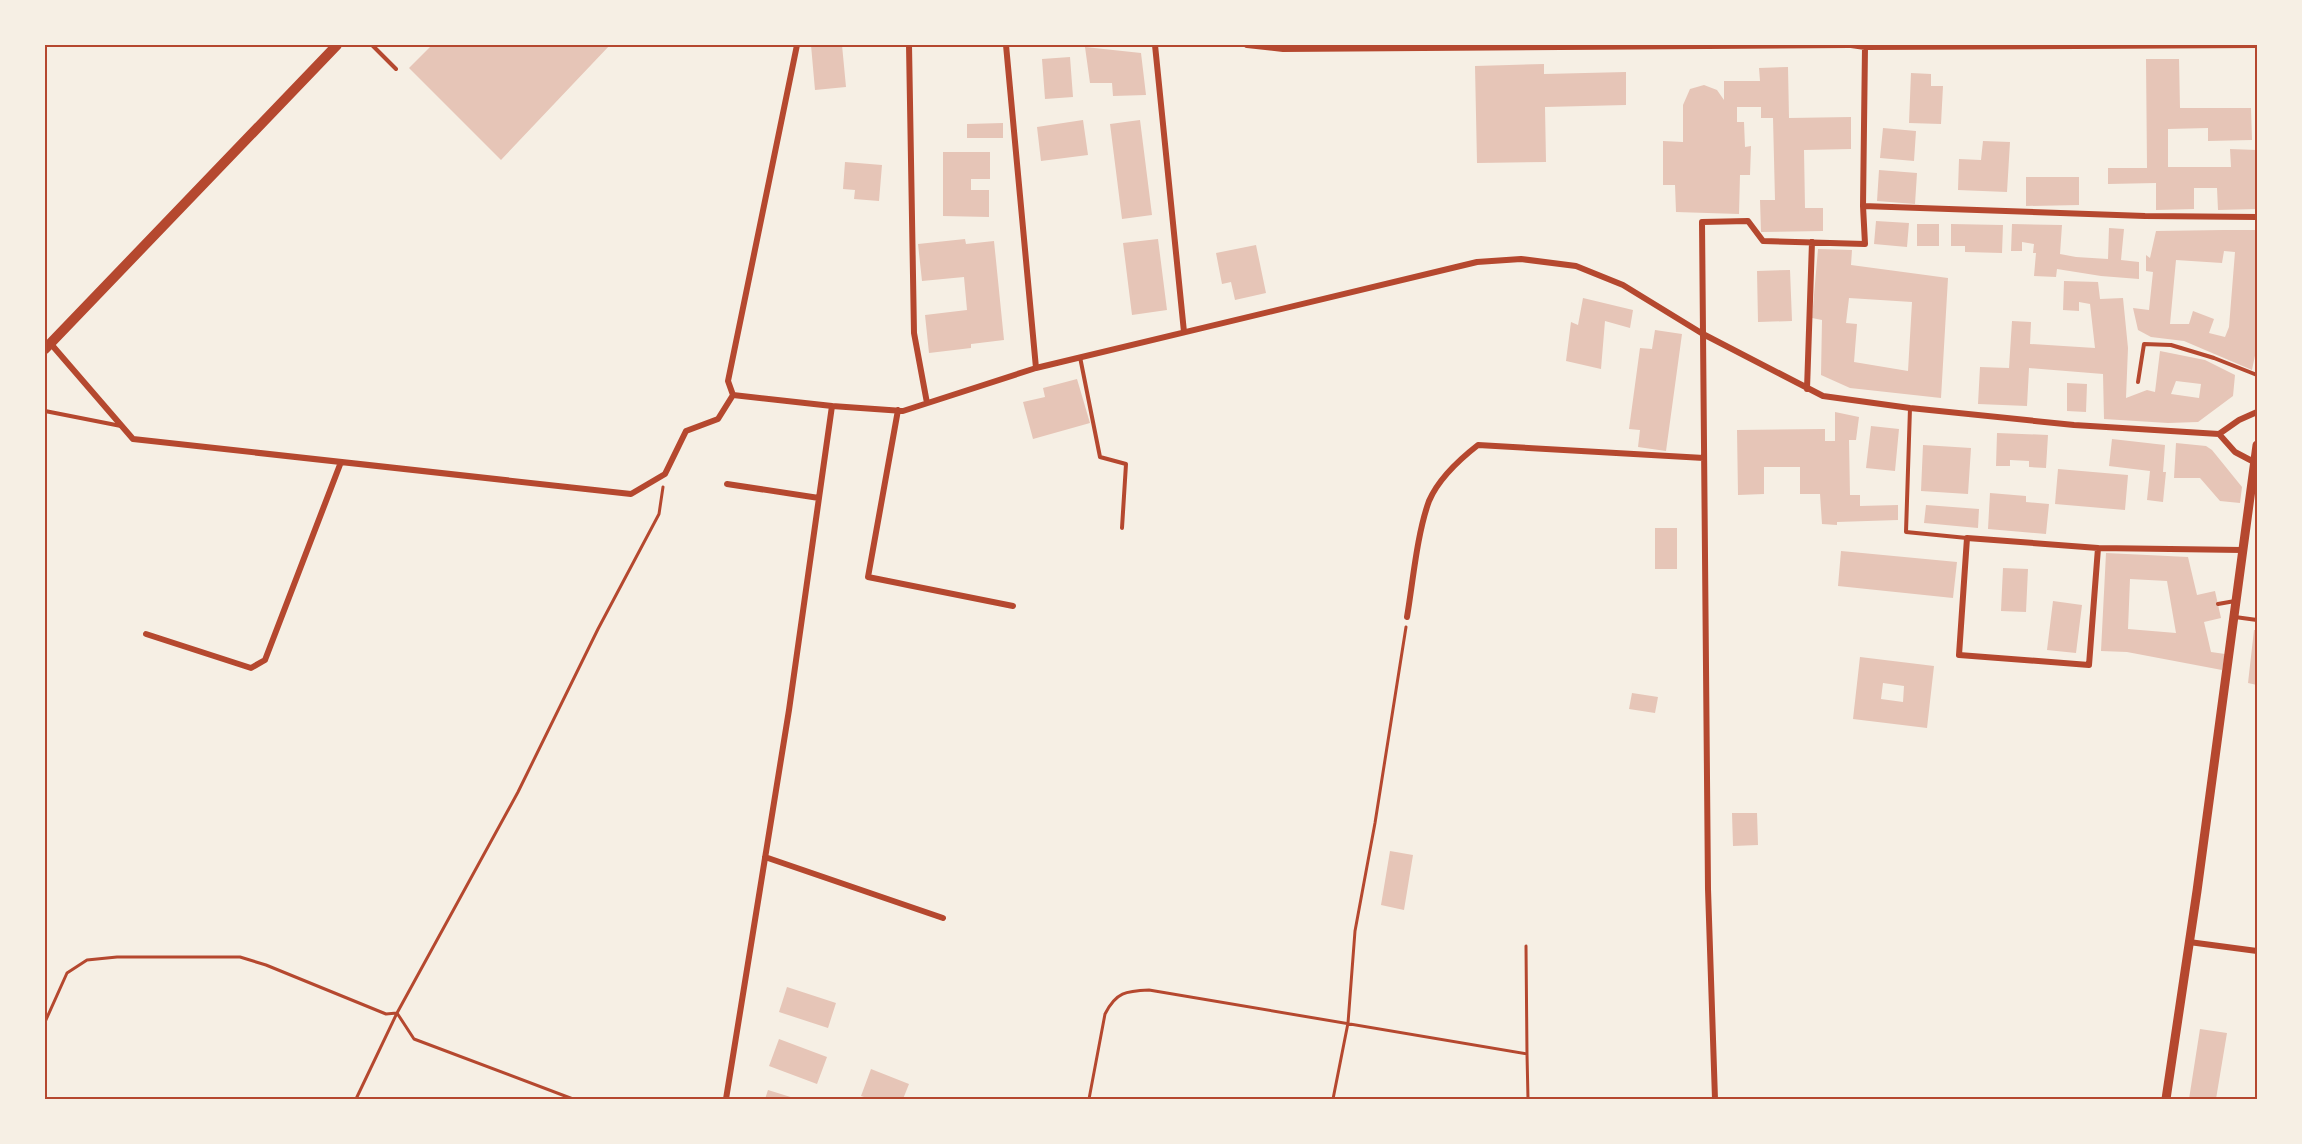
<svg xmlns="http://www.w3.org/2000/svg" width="2302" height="1144" viewBox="0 0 2302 1144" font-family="Mulish,sans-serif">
<rect width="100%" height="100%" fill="#f6efe4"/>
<path fill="#e6c5b7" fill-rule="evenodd" d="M432,45h178l-109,115 -92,-92z
M811,45h31l4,42 -31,3z
M1085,47l56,6 5,42 -33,1 -1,-13h-22z
M1070,57l3,40 -28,2 -3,-40z
M2146,59h33l1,49h71l1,32 -44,1v-13l-40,1v38h63l-1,-18 27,1v59l-39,1 -1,-22h-23v21l-38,1v-27l-48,1v-16h39z
M1544,64v10l82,-2v33l-81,2 1,55 -69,1 -2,-97z
M1788,67l1,51 62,-1v32l-47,1 1,58h18v23l-62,1 -1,-32h15l-2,-82h-12v-11h-24v15h7l1,25 6,-1 -1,29h-10l-1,39 -63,-2 -1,-27h-12v-44l20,1v-37l7,-16 14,-4 13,5 7,10v-19h36l-1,-13z
M1911,73l20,1v12h12l-2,38 -32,-1z
M1083,120l5,35 -47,6 -4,-34z
M1140,120l12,95 -30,4 -12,-95z
M1003,123v15h-36v-14z
M1883,128l33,3 -2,30 -34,-3z
M1983,141l27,1 -3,50 -49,-2 1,-31 22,1z
M943,152h47v27h-19v11h18v27l-46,-1z
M845,162l37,3 -3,36 -25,-2 1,-9 -12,-1z
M1879,170l38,3 -2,31 -38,-3z
M2026,177h53v28l-53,1z
M1876,221l33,2 -2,24 -33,-3z
M1917,224h22v22h-22z
M1951,224l52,1 -1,28 -37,-1v-6h-14z
M2012,224l50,1 -2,29 16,3 32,2 1,-31 15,1 -3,31 18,2v17l-38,-3 -44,-7 -1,8 -22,-1 2,-23h-3l1,-9 -12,-2v9h-11z
M2223,230h34v116l-5,24 -68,-29 -33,-4 -13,-7 -5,-22 16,2 4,-38 -7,-1v-16l4,3 6,-27zM2224,251l11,1 -6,75 -4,10 -16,-4 5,-14 -21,-8 -4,13h-19l6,-64 46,3z
M965,239l1,5 28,-3 10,99 -33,4v4l-42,5 -4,-38 42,-5 -3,-33 -42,4 -4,-37z
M1158,239l9,71 -35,5 -9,-72z
M1256,245l10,48 -31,7 -4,-18 -9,2 -6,-31z
M1818,249l34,1 -1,15 97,13 -7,120 -91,-10 -29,-13 1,-55 -10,-2zM1849,298l63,4 -4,69 -54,-9 3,-38 -11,-1z
M1790,270l2,51 -34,1 -1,-51z
M2064,281l34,1 2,17 23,-1 5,50 -2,50 21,-8 8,2 5,-41 45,9 30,15 -2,21 -35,26 -30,1 -64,-4 -1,-45 -74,-6 -2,38 -49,-2 2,-37 29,1 3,-47 19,1 -1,22 65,4 -5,-44 -11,-2v9l-16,-1zM2176,381l25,3 -2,14 -28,-4z
M1583,298l50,12 -3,18 -25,-7 -4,48 -35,-8 5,-39 7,3z
M1655,330l27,4 -16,117 -28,-4 2,-17 -11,-1 11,-81 12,1z
M1077,379l13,44 -57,16 -10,-37 22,-5 -2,-9z
M2067,383l20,1 -1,28 -19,-1z
M1835,412l24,5 -3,23h-7l1,55h10v11l38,-1v15l-61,2v3l-15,-1 -2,-30h-20v-27h-36v27l-26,1 -1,-65 88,-1v12h10z
M1871,426l28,3 -4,42 -29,-3z
M1997,433l51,2 -2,33 -17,-1v-6l-19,-1v6h-14z
M2112,439l53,6 -2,27h3l-3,30 -16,-2 3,-29 -41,-5z
M2176,443l30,3 6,4 30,37 -2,16 -20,-2 -20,-23h-26z
M1923,445l48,3 -3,46 -47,-3z
M2058,469l70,6 -3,35 -70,-6z
M1990,493l36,3v6l23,2 -3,30 -58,-5z
M1926,505l53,4 -1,19 -54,-5z
M1655,528h22v41h-22z
M1841,551l116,11 -4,36 -115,-12z
M2106,553l82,4 9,38 18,-4 6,27 -17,4 7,30 14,2 -3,16 -95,-18 -26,-1zM2130,579l37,2 9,52 -48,-4z
M2003,568l25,1 -2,43 -25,-1z
M2053,601l29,4 -6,48 -29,-3z
M2254,630h3v55l-9,-2z
M1860,657l74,9 -7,62 -74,-9zM1883,683l21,3 -1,16 -22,-3z
M1632,693l26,4 -3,16 -26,-4z
M1732,813h25l1,32 -25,1z
M1390,851l23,4 -9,55 -23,-5z
M787,987l49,16 -8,25 -49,-16z
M2200,1029l27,4 -11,66h-27z
M779,1039l48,18 -10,27 -48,-18z
M871,1069l38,15 -6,15h-33l-9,-3z
M768,1090l29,9h-32z"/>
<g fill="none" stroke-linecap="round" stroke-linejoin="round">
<path stroke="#b5482f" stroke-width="3" d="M397,1013l17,26 159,60
M45,1022l22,-49 20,-13 30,-3h123l26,8 120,49 11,-1
M1527,1054l1,45
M356,1099l41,-86 121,-221 80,-163 61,-115 4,-27
M1089,1099l16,-85c11,-22 21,-23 44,-24l378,64 -1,-108
M1333,1099l15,-76 7,-92 20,-108 31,-196"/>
<path stroke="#b5482f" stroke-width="4" d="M372,45l24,24
M1080,357l20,100 26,7 -4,64
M2138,382l6,-38 27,1 43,13 43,17
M1910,408l-4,124 61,6
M45,411l76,15
M2218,604l17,-3
M2235,617l22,3"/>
<path stroke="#b5482f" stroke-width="6" d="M909,45l5,288 13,70
M1006,45l30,323
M1155,45l29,287
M1247,45l36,4 566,-4
M1851,45l14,2 392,-2
M1865,47l-2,159 282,10 112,1
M51,344l82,95 498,55 34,-20 21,-43 32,-12 15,-24
M1807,389l5,-147
M733,395l99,11 71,5 133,-43 441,-106 44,-3 55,7 47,19 80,49 120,62 87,12 164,17 145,9
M733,395l-5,-14 69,-336
M898,410l-30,167 145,29
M2254,462l-19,-10 -16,-18 20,-14 18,-8
M727,484l92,14
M2098,548l-9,117 -130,-10 8,-117 131,10 144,2
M1407,617c6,-36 10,-83 22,-116 9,-21 31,-42 49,-56l226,13
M146,634l105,34 14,-8 76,-198
M765,857l178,61
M2189,942l68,9
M726,1099l63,-389 43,-304
M1715,1099l-7,-210 -6,-667 46,-1 15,20 102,3 -2,-38"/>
<path stroke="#b5482f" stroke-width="9" d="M2166,1099l31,-208 60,-446"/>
<path stroke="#b5482f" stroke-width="10" d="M45,349l292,-304"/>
</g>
<rect width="2302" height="1144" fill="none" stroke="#f6efe4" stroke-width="93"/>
<rect x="46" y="46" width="2210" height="1052" fill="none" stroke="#b5482f" stroke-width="2"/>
</svg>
